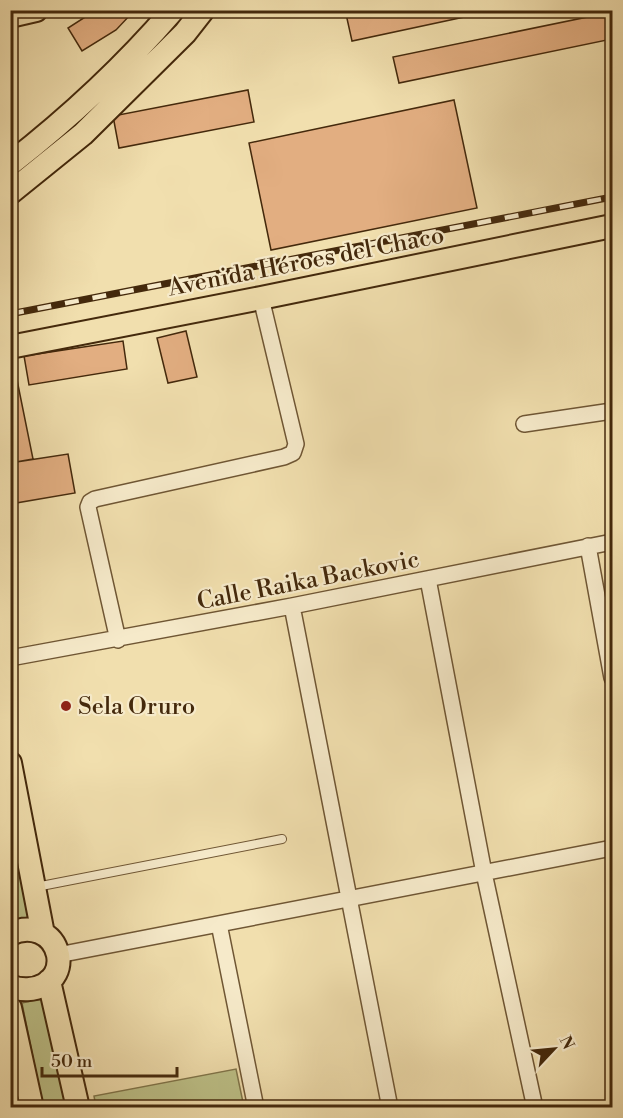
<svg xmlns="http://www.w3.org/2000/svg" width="623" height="1118" viewBox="0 0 623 1118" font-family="'Libre Bodoni',serif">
<rect width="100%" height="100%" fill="#f1dfae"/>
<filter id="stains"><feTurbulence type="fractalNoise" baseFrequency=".00333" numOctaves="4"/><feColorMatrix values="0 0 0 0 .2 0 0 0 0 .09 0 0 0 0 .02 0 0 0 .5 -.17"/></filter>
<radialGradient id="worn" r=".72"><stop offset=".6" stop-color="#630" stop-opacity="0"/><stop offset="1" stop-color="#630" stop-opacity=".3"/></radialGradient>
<path fill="#bdc188" stroke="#80754a" stroke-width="1.5" d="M10,803l23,113 -18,4 -5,-25z
M48,997l22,110h-27l-21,-104z
M236,1069l8,38h-148l-2,-11z"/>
<path fill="#e2ae81" stroke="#44290c" stroke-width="1.5" d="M96,10h34l2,3 -16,17 -34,21 -14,-23z
M360,10h137l-145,31 -6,-27z
M612,12v27l-213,44 -6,-26z
M248,90l6,32 -135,26 -6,-32z
M454,100l23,108 -206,42 -22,-107z
M186,331l11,46 -29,6 -11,-45z
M123,341l4,28 -98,16 -5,-29z
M15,370l18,89 -23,4v-92z
M68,454l7,39 -65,11v-41z"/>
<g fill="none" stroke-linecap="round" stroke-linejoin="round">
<g stroke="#6f5634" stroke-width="10">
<path id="lane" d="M36,887l246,-48"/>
</g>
<g stroke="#6f5634" stroke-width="18">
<path id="street" d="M524,424l88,-13
M588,546l24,132
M428,579l56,294 51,235
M292,606l98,502
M118,640l-30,-133 2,-5 5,-3 189,-42 9,-4 3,-9 -35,-146
M10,658l282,-52 320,-64
M219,924l37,184
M58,955l554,-107"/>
</g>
<g stroke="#44290c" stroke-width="26">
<path id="primary" d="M10,16l26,-6
M10,164c59,-46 114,-97 163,-154
M10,193l73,-59 102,-101 18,-23
M10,347l251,-49 351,-72
M10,763l33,171
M10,934c20,-10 43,-2 48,21 5,28 -26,41 -48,31
M49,981l29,127
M10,1008l22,100"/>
</g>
<use href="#lane" stroke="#f6eaca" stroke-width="8"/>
<use href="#street" stroke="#f6eaca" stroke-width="15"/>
<use href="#primary" stroke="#f1dfae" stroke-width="22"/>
<g stroke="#44290c" stroke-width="7">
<path id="rail" d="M10,314l602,-117"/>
</g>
<use href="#rail" stroke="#f6eaca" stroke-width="4.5" stroke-dasharray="14" stroke-linecap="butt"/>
</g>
<circle fill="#8f2418" stroke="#f6eaca" stroke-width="2" cx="66" cy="706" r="6"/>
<g text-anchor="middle" stroke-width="4.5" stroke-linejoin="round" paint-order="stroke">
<g font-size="24" fill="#44290c" stroke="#f6eaca">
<text transform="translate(306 261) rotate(-11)" y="8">Avenida Héroes del Chaco</text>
<text transform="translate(308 580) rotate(-11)" y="8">Calle Raika Backovic</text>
</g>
<g font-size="24" fill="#44290c" stroke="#f6eaca" text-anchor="start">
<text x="78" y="714">Sela Oruro</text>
</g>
</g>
<rect width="623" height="1118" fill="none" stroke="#f1dfae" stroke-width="36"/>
<rect x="12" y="12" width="599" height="1094" fill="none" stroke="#44290c" stroke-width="3"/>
<rect x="18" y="18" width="587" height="1082" fill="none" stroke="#44290c" stroke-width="1.5"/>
<g transform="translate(554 1049) rotate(64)" stroke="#f6eaca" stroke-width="4.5" paint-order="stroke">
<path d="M0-4.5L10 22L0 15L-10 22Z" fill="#44290c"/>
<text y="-9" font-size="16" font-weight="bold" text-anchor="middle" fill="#44290c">N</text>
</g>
<path d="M42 1067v9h135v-9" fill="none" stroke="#44290c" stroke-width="3"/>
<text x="51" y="1067" font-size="18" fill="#44290c" stroke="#f6eaca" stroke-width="4.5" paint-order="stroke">50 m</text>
<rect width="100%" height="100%" filter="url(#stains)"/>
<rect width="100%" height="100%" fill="url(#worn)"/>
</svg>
